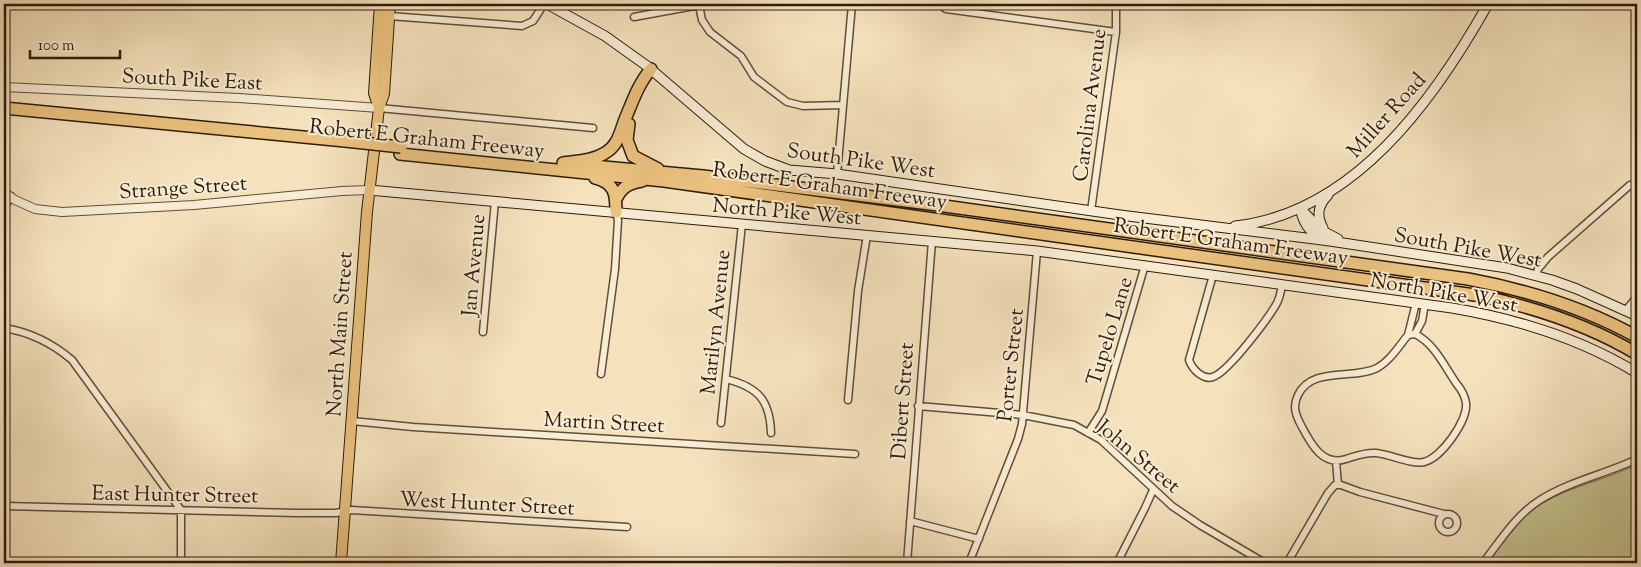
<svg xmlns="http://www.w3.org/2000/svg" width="1641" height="567" viewBox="0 0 1641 567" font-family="'Sorts Mill Goudy',serif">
<rect width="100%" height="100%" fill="#f5e2bd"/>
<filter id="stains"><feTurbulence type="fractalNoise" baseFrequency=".004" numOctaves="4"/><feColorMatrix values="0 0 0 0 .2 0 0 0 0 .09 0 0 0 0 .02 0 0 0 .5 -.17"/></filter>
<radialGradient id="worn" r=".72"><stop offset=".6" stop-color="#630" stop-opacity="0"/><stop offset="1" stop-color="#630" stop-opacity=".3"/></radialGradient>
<path fill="#c3c18c" stroke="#786e4c" d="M1637,464v99h-151c17,-21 32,-44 55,-59 29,-18 66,-24 96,-40z"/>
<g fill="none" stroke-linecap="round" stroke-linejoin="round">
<g stroke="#5f4e38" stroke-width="9">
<path id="minor" d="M939,4l7,5 170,23
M699,5l3,15 8,12 31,24 13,21 33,25 16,4 40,-1
M389,16l133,10 11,-5 11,-17
M634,17l71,-13
M379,108l214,20
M837,174l15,-170
M4,208l7,-12
M1091,211l25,-179v-28
M1213,275l-24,85c3,9 15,22 26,16 15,-7 53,-57 62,-73 3,-6 4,-12 5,-18
M1536,275l2,-6 10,-12 82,-72
M1626,310l11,-13
M4,328c26,4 48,15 68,32l109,150v53
M483,332l12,-131
M1415,334c19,9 30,33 41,49 5,6 9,12 10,20 2,18 -25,55 -42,59 -13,3 -34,-8 -48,-9 -11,-1 -20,3 -30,6 -23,8 -35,-15 -44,-32 -6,-11 -10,-20 -4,-32 14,-29 55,-15 79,-27 13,-7 22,-22 31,-33z
M1415,334l7,-13 3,-17
M1408,335l8,-32
M601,374l14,-105 3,-49 -2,-8
M726,379c32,8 44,21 45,54
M848,400l10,-109 9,-56
M918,406l105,9 51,10 27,15 71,66 28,19 65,38
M352,421l61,6 442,27
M721,423l21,-199
M1088,433l14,-22 43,-146
M1336,461l2,24
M4,506l293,7h39l16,-3 275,17
M1439 523a9 9 0 1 1 18 0a9 9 0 1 1-18 0Z
M910,521l69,18
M907,563l25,-322
M969,563l49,-124 4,-15 15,-173
M1117,563l28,-55 8,-18
M1287,563l41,-70 7,-8h6l19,7 84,22
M1483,563c17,-22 33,-48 57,-63 30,-19 66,-26 97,-41"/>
</g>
<g stroke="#5f4e38" stroke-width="10">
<path id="tertiary" d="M4,87l235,11 140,10
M4,192l11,8 20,9 27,3 132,-7 148,-14 27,-1"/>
</g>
<g stroke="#2d1c0c" stroke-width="11">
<path id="secondary" d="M547,4l58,32 42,30 97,83 21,12 24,9 48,4 283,41 210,26
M369,190l668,61 415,57c65,11 128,30 185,65
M1300,208c4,18 11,27 30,33l177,27 45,12 25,9 60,27
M1300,208l21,22 17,9
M1235,226c119,-13 199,-126 253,-222
M1323,228c-7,-13 -5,-23 5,-33"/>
</g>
<g stroke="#2d1c0c" stroke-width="12">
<path id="primary" d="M379,108l-5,-15 6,-89
M341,563l26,-351 12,-104 5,-14 6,-90"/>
</g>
<g stroke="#2d1c0c" stroke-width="14">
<path id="motorway" d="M4,108l341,33
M629,124l-2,16 6,16 25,13
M400,154l264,27 818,115c54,12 107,29 155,58
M563,163c14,-2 29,-2 42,-10 14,-8 15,-22 21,-36 7,-17 13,-34 25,-48
M582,165l121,11 227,28 538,75c59,11 117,29 169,58
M595,178c20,5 21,16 21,34
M616,199c6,-12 13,-16 26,-18"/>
</g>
<use href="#minor" stroke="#f8ecd4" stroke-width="6"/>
<use href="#tertiary" stroke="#f8ecd4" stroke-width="8"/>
<use href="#secondary" stroke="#f8ecd4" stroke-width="9"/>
<use href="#primary" stroke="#eac17e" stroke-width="10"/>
<use href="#motorway" stroke="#eac17e" stroke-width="11"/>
<g stroke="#2d1c0c" stroke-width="14" stroke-linecap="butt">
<path id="motorway-bridge" d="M345,141l56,6"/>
</g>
<use href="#motorway-bridge" stroke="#eac17e" stroke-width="11"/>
</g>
<g text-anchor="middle" stroke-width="4" stroke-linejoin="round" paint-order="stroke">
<g font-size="21" fill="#2d1c0c" stroke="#f8ecd4">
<text transform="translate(192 79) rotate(3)" y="7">South Pike East</text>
<text transform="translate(1089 105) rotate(-83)" y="7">Carolina Avenue</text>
<text transform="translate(1386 115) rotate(-48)" y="7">Miller Road</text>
<text transform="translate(427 138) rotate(6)" y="7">Robert E Graham Freeway</text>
<text transform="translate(861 160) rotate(8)" y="7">South Pike West</text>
<text transform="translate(830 185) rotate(8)" y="7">Robert E Graham Freeway</text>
<text transform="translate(183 187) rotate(-4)" y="7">Strange Street</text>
<text transform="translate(787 211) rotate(5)" y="7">North Pike West</text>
<text transform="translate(1231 241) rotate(8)" y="7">Robert E Graham Freeway</text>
<text transform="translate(1468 247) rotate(10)" y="7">South Pike West</text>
<text transform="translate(473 265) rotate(-85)" y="7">Jan Avenue</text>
<text transform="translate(1444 292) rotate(10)" y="7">North Pike West</text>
<text transform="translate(715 322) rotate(-84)" y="7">Marilyn Avenue</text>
<text transform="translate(1109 331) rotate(-73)" y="7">Tupelo Lane</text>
<text transform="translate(339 334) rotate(-86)" y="7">North Main Street</text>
<text transform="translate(1010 365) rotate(-84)" y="7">Porter Street</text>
<text transform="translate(902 401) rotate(-86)" y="7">Dibert Street</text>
<text transform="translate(604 422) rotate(3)" y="7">Martin Street</text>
<text transform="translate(1139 456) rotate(40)" y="7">John Street</text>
<text transform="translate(175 494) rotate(1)" y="7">East Hunter Street</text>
<text transform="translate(487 503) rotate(3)" y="7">West Hunter Street</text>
</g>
</g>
<rect width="1641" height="567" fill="none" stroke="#f5e2bd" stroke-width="20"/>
<rect x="5" y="5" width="1631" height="557" fill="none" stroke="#2d1c0c" stroke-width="2.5"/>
<rect x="10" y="10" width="1621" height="547" fill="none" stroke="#2d1c0c"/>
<path d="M30 50v8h90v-8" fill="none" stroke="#2d1c0c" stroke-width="2.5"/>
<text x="38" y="50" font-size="15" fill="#2d1c0c" stroke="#f8ecd4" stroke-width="4" paint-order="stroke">100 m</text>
<rect width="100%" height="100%" filter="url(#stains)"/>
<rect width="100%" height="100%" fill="url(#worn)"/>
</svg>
